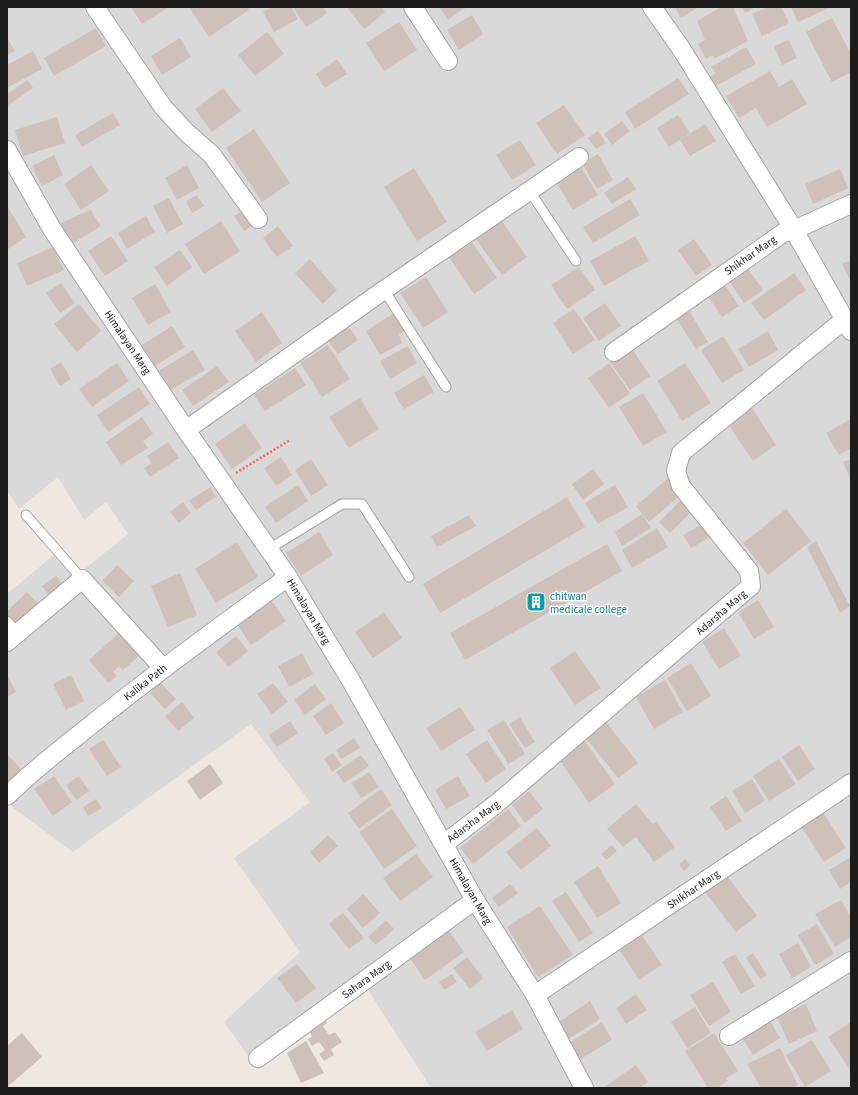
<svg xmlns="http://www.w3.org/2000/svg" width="858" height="1095" viewBox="0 0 858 1095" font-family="'Source Sans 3',sans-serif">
<rect width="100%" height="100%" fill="#efe8e0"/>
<path fill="#dad9d9" d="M7,7h844v1081h-420l-65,-101 -108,83 -34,-48 76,-70 -66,-94 76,-56 -59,-78 -178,128 -61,-45 -5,-7v-206l54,-45 20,23 47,-38 -22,-32 -22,18 -26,-43 -39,32 -12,-18z"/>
<path fill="#cfc0b9" d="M131,7h38l-27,17z
M189,7h58l2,3 -40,27z
M272,7h19l7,12 -24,13 -11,-20z
M293,7h30l4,6 -21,14z
M351,7h30l4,5 -21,17 -16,-20z
M439,7h27l-18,13z
M675,7h24l-18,11z
M721,7h12l15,34 -34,18 -2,-4 -6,4 -8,-15 7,-4 -8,-19z
M742,7h15l-12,6z
M768,7h13l8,16 -27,13 -10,-22z
M791,7h38v1l-31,14z
M472,15l11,19 -24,16 -12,-20z
M832,18l19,36v18l-19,10 -26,-50z
M399,22l18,28 -33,21 -18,-28z
M96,28l10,18 -52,30 -10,-18z
M267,32l17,22 -29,22 -17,-21z
M7,38l8,13 -8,4z
M180,38l11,19 -29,18 -11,-19z
M789,40l8,18 -15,7 -8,-19z
M744,48h3l9,16 -42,23 -5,-9 7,-5 -5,-6z
M33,51l9,18 -35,19v-23z
M337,59l10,15 -22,14 -9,-14z
M770,71l9,16 13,-8 15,25 -40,23 -11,-19 -17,10 -13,-22z
M678,78l11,16 -54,35 -10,-17z
M28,80l5,8 -26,18v-12z
M223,88l18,23 -29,21 -17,-23z
M564,105l21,30 -28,19 -21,-31z
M113,113l7,12 -38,22 -7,-12z
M678,115l12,18 -21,14 -12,-19z
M57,117l8,26 -42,13 -8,-26z
M622,121l8,10 -18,14 -8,-11z
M705,124l11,17 -26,15 -10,-16z
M254,129l36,54 -28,19 -36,-54z
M598,131l8,12 -10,6 -8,-11z
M520,140l16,25 -24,15 -16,-25z
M598,154l15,26 -16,9 -15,-26z
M54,155l9,20 -21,11 -10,-20z
M91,165l18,26 -28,19 -17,-26z
M187,165l12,23 -22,12 -12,-22z
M581,167l17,28 -25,15 -17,-28z
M414,168l33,54 -30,19 -33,-54z
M840,169l8,19 -35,16 -8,-20z
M628,177l8,12 -24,15 -8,-11z
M197,195l7,11 -12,7 -6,-12z
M169,198l14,26 -16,9 -14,-27z
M630,199l10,16 -47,28 -10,-16z
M7,206l19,31 -18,12 -1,-1z
M245,209l10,15 -11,7 -10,-15z
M90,210l11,16 -28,17 -14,-19z
M146,216l9,16 -28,17 -9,-16z
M501,220l26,37 -25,18 -27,-37z
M221,221l19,30 -36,23 -19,-30z
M278,226l15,20 -16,11 -14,-19z
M111,236l17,25 -23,15 -17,-25z
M635,236l14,25 -45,25 -14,-25z
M694,239l18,26 -16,11 -18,-26z
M471,241l26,37 -23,16 -25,-37z
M53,247l11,23 -37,16 -10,-23z
M180,250l12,17 -25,19 -13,-19z
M310,259l27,31 -14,14 -28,-31z
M851,260v22l-9,-18z
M743,262l20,28 -19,13 -19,-28z
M579,267l16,23 -28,19 -16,-24z
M794,273l12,17 -42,30 -13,-17z
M426,277l22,35 -25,16 -23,-35z
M722,281l17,25 -17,11 -17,-25z
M61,283l14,20 -15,10 -14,-20z
M155,284l16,28 -23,13 -16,-27z
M605,303l16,23 -22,15 -16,-23z
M79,304l22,27 -24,21 -23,-28z
M687,307l21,35 -12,7 -22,-34z
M574,309l21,31 -22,14 -20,-31z
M262,312l20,31 -26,19 -21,-31z
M394,313l13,17 -8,4 3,9 -22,12 -14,-24z
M344,320l14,20 -20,14 -14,-19z
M172,326l13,21 -30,19 -13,-21z
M768,331l10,19 -29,17 -11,-18z
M723,336l21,34 -22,13 -21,-33z
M328,345l22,34 -28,18 -22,-34z
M408,346l9,17 -27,16 -10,-18z
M631,347l19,29 -20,14 -20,-28z
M193,350l12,20 -38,22 -12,-19z
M61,362l10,17 -11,7 -10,-17z
M117,363l12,18 -37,26 -13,-18z
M609,363l21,30 -21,15 -21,-30z
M685,363l26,40 -29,18 -25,-40z
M217,366l12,16 -36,24 -11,-16z
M295,368l11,17 -41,26 -11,-16z
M424,375l10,17 -30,17 -10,-16z
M139,387l11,17 -42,28 -11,-17z
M643,393l24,39 -24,14 -24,-39z
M360,398l19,31 -30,19 -20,-31z
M752,408l24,37 -23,16 -25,-37z
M142,417l11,17 -10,7 5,7 -27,17 -15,-23z
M851,419v29l-12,7 -13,-22z
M245,423l17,25 -30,21 -17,-25z
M168,442l11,16 -29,19 -6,-9 8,-5 -5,-7z
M281,457l11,18 -16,11 -12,-18z
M311,459l17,26 -17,11 -16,-26z
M851,459v22l-8,-19z
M593,469l11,15 -21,16 -11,-16z
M668,478l14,16 -33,28 -13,-16z
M298,485l10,16 -32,22 -11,-16z
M615,485l13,22 -30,17 -13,-21z
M210,487l6,10 -20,13 -7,-9z
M567,497l18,30 -145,86 -17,-29z
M680,501l11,11 -21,21 -11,-11z
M183,502l8,11 -12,10 -9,-11z
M786,509l25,32 -43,34 -25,-32z
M642,514l9,14 -29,18 -7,-14z
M469,515l7,11 -39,21 -6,-11z
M703,524l7,13 -19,11 -8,-13z
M657,528l11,19 -36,21 -10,-18z
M319,532l14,23 -32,21 -15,-23z
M816,541l34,65 -10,7 -33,-66z
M237,542l21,35 -42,26 -21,-34z
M607,544l15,27 -157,89 -15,-27z
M117,565l17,16 -15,16 -17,-16z
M180,573l17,42 -29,12 -17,-41z
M56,576l10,13 -15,10 -9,-13z
M27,592l15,16 -23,21 -12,-13v-5z
M271,600l15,21 -35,24 -14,-21z
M758,600l16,27 -20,12 -16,-27z
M384,612l18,26 -29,20 -18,-26z
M724,628l17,28 -22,13 -17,-27z
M120,632l20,23 -17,15 -4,-4 -6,6 4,4 -9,7 -19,-23z
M236,636l12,15 -20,16 -12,-15z
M575,651l26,37 -26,17 -25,-37z
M302,653l11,21 -24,13 -11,-21z
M691,663l20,33 -24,15 -20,-33z
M7,675l9,17 -9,5z
M71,675l13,26 -18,9 -13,-26z
M665,680l18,32 -29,17 -18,-32z
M160,682l16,17 -11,10 -15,-16z
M273,683l15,19 -16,12 -15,-20z
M315,684l11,15 -21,16 -11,-15z
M182,702l12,16 -16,13 -13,-15z
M331,703l13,20 -18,12 -13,-19z
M460,707l15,23 -34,21 -15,-23z
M520,717l15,25 -10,6 -16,-24z
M504,720l21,34 -17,10 -21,-34z
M290,721l8,12 -21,14 -8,-12z
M606,722l32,41 -20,15 -32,-40z
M354,738l6,10 -19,11 -5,-9z
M103,740l18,27 -14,9 -18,-27z
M487,740l19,29 -20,14 -20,-29z
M584,740l31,44 -26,19 -31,-45z
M799,745l16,24 -17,12 -16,-24z
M333,753l9,12 -10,7 -8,-13z
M7,754l14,15 -14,14z
M361,755l8,11 -25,17 -8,-11z
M779,759l17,25 -27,17 -16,-25z
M210,764l13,19 -23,17 -13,-19z
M369,772l10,15 -18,11 -10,-15z
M54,776l18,26 -19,14 -19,-27z
M79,776l10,15 -13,9 -10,-15z
M458,776l12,20 -24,13 -11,-19z
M752,779l13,22 -20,12 -13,-22z
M381,789l11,16 -33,24 -11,-16z
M529,791l14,18 -18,14 -13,-18z
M726,796l16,25 -16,10 -16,-24z
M96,799l6,9 -14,8 -5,-9z
M636,804l17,20 3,-2 19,25 -21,15 -18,-25 -13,10 -16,-18z
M392,809l25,37 -33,23 -25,-37z
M508,809l13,17 -48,38 -13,-16z
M822,811l24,37 -22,14 -24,-37z
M537,828l14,18 -30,24 -15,-18z
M328,835l10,11 -19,17 -9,-11z
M612,845l5,6 -11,9 -5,-6z
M416,854l17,23 -33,24 -17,-23z
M851,857v25l-11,7 -11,-19z
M685,859l5,6 -6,6 -5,-7z
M598,866l23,37 -24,15 -23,-36z
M727,876l30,40 -21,16 -31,-40z
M510,884l8,9 -19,14 -7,-9z
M566,892l27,41 -14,9 -27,-41z
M363,894l17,19 -17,15 -16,-19z
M841,900l10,17v20l-16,10 -20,-33z
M540,906l33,49 -35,22 -31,-50z
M343,913l21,25 -15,11 -20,-25z
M386,920l8,9 -18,16 -8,-8z
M817,924l17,30 -19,11 -17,-30z
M446,927l18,25 -39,28 -18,-26z
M639,931l23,34 -23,15 -22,-34z
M798,943l13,24 -19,11 -13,-24z
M753,953l14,22 -7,4 -14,-21z
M735,954l20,32 -14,8 -19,-32z
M467,957l16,21 -13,11 -17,-21z
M297,964l19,24 -20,15 -19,-25z
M452,974l5,8 -13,8 -5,-8z
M713,982l18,30 -22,14 -19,-31z
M636,994l11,16 -21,14 -10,-16z
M590,1001l10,18 -33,21 -11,-16z
M806,1004l11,27 -28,13 -12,-27z
M695,1007l16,26 -24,15 -16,-26z
M512,1010l11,19 -36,22 -12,-19z
M768,1017l12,21 -27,17 -13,-21z
M326,1021l1,2 -4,3 6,9 6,-3 7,10 -11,7 3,6 -10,6 -5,-7 6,-4 -6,-8 -7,4 -4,-7 4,-2 -2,-5z
M602,1022l10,18 -33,20 -10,-17z
M851,1022v49l-23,-34z
M22,1033l20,24 -35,30v-41z
M714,1033l24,38 -12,7 2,3 -11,7h-9l-23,-37z
M812,1040l19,31 -26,16 -19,-32z
M306,1041l18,32 -23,10 -14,-30z
M780,1048l18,37 -5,3h-32l-14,-24z
M636,1065l12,17 -9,6h-36z"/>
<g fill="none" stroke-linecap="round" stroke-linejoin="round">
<g stroke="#a3a3a3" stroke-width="11">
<path id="service" d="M529,190l47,71
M384,290l62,97
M26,515l56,64
M269,549l73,-45h20l47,73
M7,621l11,12"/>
</g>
<g stroke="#a3a3a3" stroke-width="20">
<path id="minor" d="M95,7l68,100 23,25 26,23 46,64
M413,7l35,54
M652,7l30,43 112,180 57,-26
M7,150l45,79 134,201 102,147 62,102 125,221 60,95 49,93
M614,352l169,-119 11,-3 57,101
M186,430l198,-140 195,-133
M7,642l75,-63 81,89
M7,796c26,-26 55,-48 84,-71 64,-52 131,-100 197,-148
M444,844l52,-40 255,-218 -2,-15 -68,-85 -5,-15 5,-18 163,-133
M535,995l316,-212
M729,1036l122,-75
M258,1058l217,-158"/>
</g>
<path stroke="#ff6167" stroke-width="2.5" stroke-dasharray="2 2" stroke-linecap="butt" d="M236,473l54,-33"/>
<use href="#service" stroke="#fff" stroke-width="9"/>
<use href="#minor" stroke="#fff" stroke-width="18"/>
</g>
<defs>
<g id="building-square" transform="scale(1)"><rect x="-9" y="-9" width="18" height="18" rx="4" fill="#0f9aa8" stroke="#fff"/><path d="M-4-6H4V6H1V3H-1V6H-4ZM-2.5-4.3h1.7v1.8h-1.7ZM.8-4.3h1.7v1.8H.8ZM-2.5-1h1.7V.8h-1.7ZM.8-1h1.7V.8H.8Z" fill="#fff"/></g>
</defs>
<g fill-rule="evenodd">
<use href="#building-square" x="536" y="602"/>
</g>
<g text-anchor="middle" stroke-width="3" stroke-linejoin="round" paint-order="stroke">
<g font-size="11" fill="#1c1c1c" stroke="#fff">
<text transform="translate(750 255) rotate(-35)" y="4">Shikhar Marg</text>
<text transform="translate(128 342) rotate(56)" y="4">Himalayan Marg</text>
<text transform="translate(309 611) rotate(59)" y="4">Himalayan Marg</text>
<text transform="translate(721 612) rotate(-41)" y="4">Adarsha Marg</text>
<text transform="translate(145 682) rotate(-38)" y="4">Kalika Path</text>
<text transform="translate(473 821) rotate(-37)" y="4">Adarsha Marg</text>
<text transform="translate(693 889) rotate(-34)" y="4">Shikhar Marg</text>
<text transform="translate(471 891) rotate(60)" y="4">Himalayan Marg</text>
<text transform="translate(366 979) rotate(-36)" y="4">Sahara Marg</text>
</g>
<g font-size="11" fill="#0d838f" stroke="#fff" text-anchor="start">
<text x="550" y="600">chitwan<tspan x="550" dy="13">medicale college</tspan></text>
</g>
</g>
<rect width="858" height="1095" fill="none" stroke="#1c1c1c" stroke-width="16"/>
</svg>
